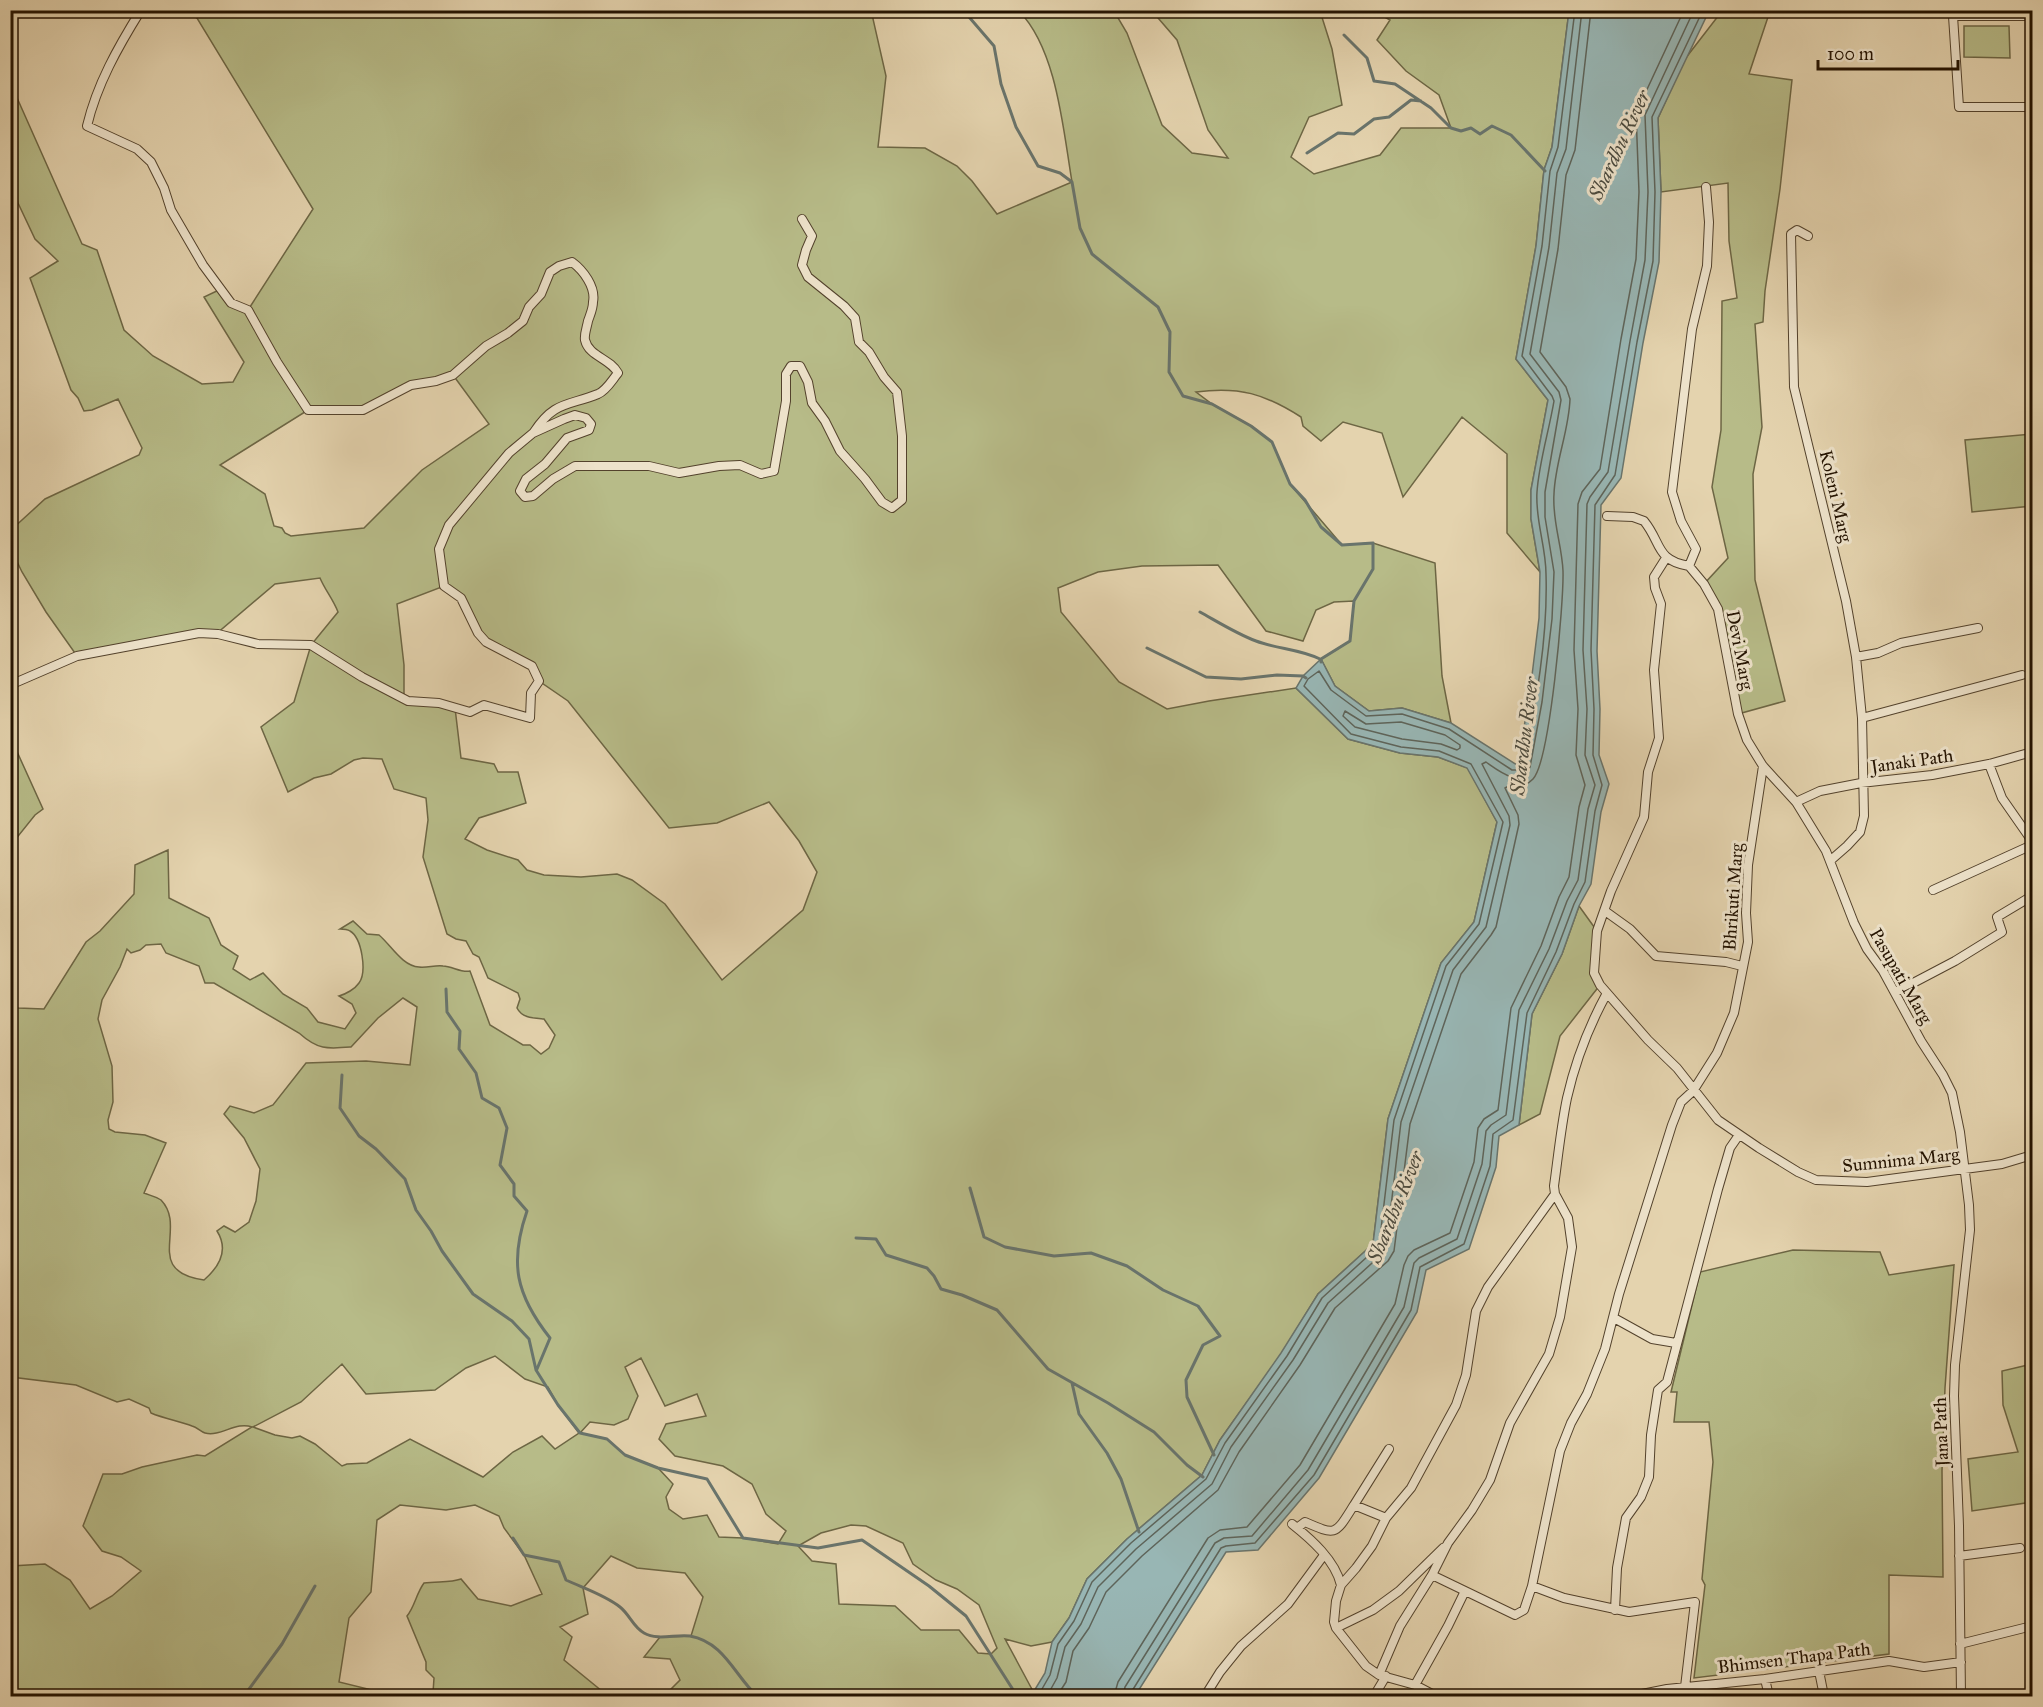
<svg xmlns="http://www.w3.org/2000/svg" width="2043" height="1707" viewBox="0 0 2043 1707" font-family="'IM FELL Great Primer',serif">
<rect width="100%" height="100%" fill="#e4d3ae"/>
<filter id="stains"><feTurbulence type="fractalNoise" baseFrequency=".00333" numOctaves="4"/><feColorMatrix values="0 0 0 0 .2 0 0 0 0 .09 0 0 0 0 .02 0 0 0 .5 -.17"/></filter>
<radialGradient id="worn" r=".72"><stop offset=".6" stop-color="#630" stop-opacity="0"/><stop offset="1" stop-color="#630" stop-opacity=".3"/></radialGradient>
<path fill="#b7bb88" stroke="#6d6644" stroke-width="1.5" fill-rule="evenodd" d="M186,11h687v8l13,57 -8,71 47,1 32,18 15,15 25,33 75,-32c-9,-53 -15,-132 -53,-171h95l13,22 35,92 30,28 36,5 -20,-28 -31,-90 -25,-29h168l12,38 10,56 -33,12 -18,40 23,17 66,-19 21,-27h50l-12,-33 -33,-24 -29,-31 13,-20 -16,-9h195l-17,136 -8,23 -8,76 -20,113 32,41 -17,90v29l9,53 -33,-39v-79l-45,-37 -59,80 -21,-64 -39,-11 -22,19 -18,-15 -2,-9c-36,-23 -62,-31 -105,-25l16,12 39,22 21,16 18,42 52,61 31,-2 62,20 7,113 9,47 -49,-15 -33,3 -34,-25 -14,-27 29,-18 4,-40 -20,1 -18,8 -13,31 -37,-10 -48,-66 -76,1 -44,6 -40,16 3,24 58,70 48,27 42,-8 87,-13 52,51 52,14 38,4 30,11 29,54 -23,100 -33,41 -53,156 -15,125 -55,50 -36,59 -62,87 -18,35 -75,64 -40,40 -18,39 -17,24 -21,4 -26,-7 29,54 -3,3h-367l16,-16 -10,-21 -26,-2 16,-20 31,-1 12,-39 -18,-24 -48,-5 -26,-12 -28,32 5,26 -28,13 12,10 -8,23 44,36h-172l-3,-3 1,-15 -8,-8v-8l-19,-46c8,-10 9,-22 17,-33 13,-2 26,0 37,-4l17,20 33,7 31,-12 -18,-39 -20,-27 -5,-12 -24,-11 -29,5 -46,-5 -23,15 -6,72 -22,26 -10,64 33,8v6h-361v-130l34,-2 25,16 20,29 22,-13 29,-25 -20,-14 -19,-6 -19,-25 20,-52h19l20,-7 55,-12 8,1 47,-29c-16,-6 -31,10 -47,6 -4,-1 -8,-6 -13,-7 -12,-5 -27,-7 -41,-13l-2,-5 -20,-9 -12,3 -41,-17 -65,-8v-376l7,7 26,1 42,-67 14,-11 34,-37 1,-29 33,-15 1,48 40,20 12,27 17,11 -5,13 17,11 13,-7 20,21 24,14 11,14 27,7 11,-16 -4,-9 -13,-8c7,-2 16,-7 20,-13 8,-11 3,-45 -9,-52 -3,-2 -7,-2 -10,-2l13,-8 14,13 12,1c12,10 23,31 40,32 8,1 16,-2 24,-1 9,0 18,7 27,5l20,54 33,20h7l11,9 8,-6 6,-13 -11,-16c-11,-1 -22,-1 -27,-11l3,-9 -2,-6 -30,-15 -9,-21 -6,-3 -7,-13 -10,-2 -9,-5 -24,-77 5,-37 -2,-22 -32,-9 -12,-30 -19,-1 -9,2 -23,14 -17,4 -26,14 -27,-65 33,-25 17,-57 27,-33c-5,-13 -13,-22 -18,-34l-45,6 -59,50 -139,22 -31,-44 -24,-40 -11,-23v-19l34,-31 94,-44 3,-7 -24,-49 -26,11 -8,1 -6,-13 -7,-8 -41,-112 28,-17 -23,-22 -17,-36 -7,-29 -1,-92 72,162 15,6 27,80 29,26 49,28 31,-2 11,-20 -40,-65 17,-8 10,14 17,7 65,-101 -116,-191zM453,375l36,49 -67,46 -58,58 -73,8 -6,-3 -3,-5 -8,-2 -9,-32 -45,-29 88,-55 66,-5 37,-20zM444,586l17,12 25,44 46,24 7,15 29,20 101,127 48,-5 52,-21 30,39 18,31 -14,38 -81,70 -57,-76 -33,-24 -15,-6 -36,3 -37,-2 -17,-5 -9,-10 -31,-10 -22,-11 14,-21 47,-15 -8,-31h-20l-4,-8 -33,-6 -6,-50 -51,-10v-33l-7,-61zM161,944l5,9 33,13 6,17h9l85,50c19,17 28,16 52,14l27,-29 25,-20 14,9 -7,58 -44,-4 -60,2 -33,42 -19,8 -24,-7 -6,8 20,24 16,31 -4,32 -7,21 -14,10 -11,-6 -7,5c12,19 2,36 -13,49 -62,-9 -16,-52 -43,-80 -4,-3 -12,-5 -17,-7l22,-50 -21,-8 -30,-3 -6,-3 -1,-9 5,-18 -1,-36 -14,-47 4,-19 18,-33 7,-18 4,4 9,-3 6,-5zM495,1356l30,23 23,8 10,18 21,28 -24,16 -13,-13 -29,16 -30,25 -73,-38 -43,24 -20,1 -5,2 -27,-22 -15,-8 -8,2 -17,-3 -22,-8 48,-25 41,-38 24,30 69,-4 31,-22zM641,1358l24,48 32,-12 9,22 -40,8 -7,15 16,17 48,10 29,18 14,30 20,17 -8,13 -35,-6 -24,-1 -12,-22 -24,4 -14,-10 -3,-12 7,-13 -15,-16 -33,-13 -18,-16 -27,-6 10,-11 24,3 14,-6 10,-23 -13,-29zM851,1525l15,1 37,17 10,21 23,16 21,9 22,16 18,43 -6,6 -13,-1 -19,-23h-38l-26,-24 -56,-2 -3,-40 -24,-3 -14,-15 23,-13z
M1722,11h48l-21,63 43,6 -12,109 -15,102 -2,31 -8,2 7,103 -9,47 2,106 30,121 -47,13 -16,-87 -18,-43 24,-26 -16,-71 9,-57 1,-129 15,-3 -8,-57 -1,-58 -67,9 -3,-74 27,-59z
M1964,26h45l1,32 -46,-1z
M2032,434v72l-60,6 -7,-72z
M10,745h4l29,64 -8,6 -24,30z
M1579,906l18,25 -3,24 6,30 -40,51 -20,78 -21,11 13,-111 30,-60z
M1793,1250l87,2 9,23 65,-10 -9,123 -3,83 1,106 -54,-2v79l-195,24 11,-93 -3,-6 11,-117 -4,-40h-35l3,-30h-6l29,-120z
M2032,1364v138l-60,9 -4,-52 50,-7 -15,-47 -1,-34z"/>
<path fill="#98b6b4" stroke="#69746c" stroke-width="1.5" d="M1569,11h140l-51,107 3,74 -2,70 -16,81 -22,135 -20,27 -4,146 3,58 -1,46 10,29 -8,28 -10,72 -12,22 -17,48 -30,60 -13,111 -20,11 -3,31 -27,82 -43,21 -9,42 -98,166 -61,72 -32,2 -91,144h-104l14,-23 7,-31 17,-24 18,-39 40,-40 75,-64 18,-35 61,-87 37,-59 55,-50 15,-125 53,-156 33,-41 23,-100 -30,-54 -29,-11 -38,-4 -52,-14 -52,-51 7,-12 18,-17 14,27 34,25 33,-3 49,15 66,42 12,-65 10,-82 1,-46 -9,-53v-29l17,-90 -32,-41 20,-113 8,-76 8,-23z"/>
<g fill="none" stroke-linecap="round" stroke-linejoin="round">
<path stroke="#5e645a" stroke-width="1.5" d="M1345,711l21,13 35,-2 44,13 15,10v3l-3,2 -16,-6 -39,-5 -47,-12 -12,-11z
M1038,1696l12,-21 8,-31 16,-23 18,-39 39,-39 75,-64 19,-36 62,-87 35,-58 57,-52 15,-126 52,-154 33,-42 24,-102 -32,-58 -32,-13 -38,-4 -50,-13 -47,-48 4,-7 11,-8 12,19 35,26 36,-2 47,15 63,41h6l5,-4c13,-63 25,-128 23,-192 0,-28 -11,-54 -9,-82 2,-30 12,-61 17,-91l-2,-5 -30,-40 20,-110 8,-75 8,-24 17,-137
M1047,1696l10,-18 8,-31 16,-23 17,-37 38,-38 76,-65 19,-37 62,-87 35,-57 54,-49 4,-6 15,-126 52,-152 33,-43 24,-102 -1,-9 -27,-52 4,-2c13,9 35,27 44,5l12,-65 10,-83 2,-47 -9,-55v-25l16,-92 -2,-8 -29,-38 19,-107 8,-74 9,-24 16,-139
M1057,1696l9,-14 7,-31 16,-23 17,-36 36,-36 76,-66 21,-38 61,-87 35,-57 53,-47 6,-10 16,-127 51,-150 30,-39 5,-8 23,-103 -1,-9 -13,-27c8,-5 18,2 28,-9 17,-18 31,-178 30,-208 -1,-26 -11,-50 -9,-77 1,-32 15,-63 16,-95l-4,-12 -26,-35 18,-103 8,-74 9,-25 16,-140
M1114,1696l4,-14 90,-144 12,-8 27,-3 53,-62 95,-161 9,-39 4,-9 6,-6 36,-17 24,-71 4,-34 6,-9 14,-9 13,-102 30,-62 18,-49 10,-20 10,-70 6,-22 -9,-30 2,-46 -4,-59 4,-146 4,-12 18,-23 21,-130 15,-80 3,-67 -3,-79 48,-103
M1123,1696l2,-9 90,-144 9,-5 28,-2 56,-66 96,-163 10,-44 5,-5 38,-19 25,-75 4,-33 5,-6 15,-10 13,-105 30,-61 18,-48 11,-21 10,-71 7,-24 -10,-30 2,-46 -4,-59 4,-146 3,-7 18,-25 22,-131 15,-81 3,-68 -3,-77 49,-105
M1131,1696l1,-5 89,-143 5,-2 29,-3 59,-68 97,-165 9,-43 44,-23 26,-78 3,-32 20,-14 14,-107 29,-61 18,-48 11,-22 10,-71 7,-26 -9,-30 1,-46 -3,-59 4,-145 20,-30 22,-133 16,-81 2,-69 -3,-75 51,-107"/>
<path stroke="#69746c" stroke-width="3" d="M963,10l31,36 7,38 15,43 22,39 22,7 12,9 8,46 12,26 66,53 12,25 -1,40 14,24 29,8 39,22 21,16 18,42 15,16 16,27 21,18 31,-2v26l-19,32 -4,40 -29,18v3
M1344,35l23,23 7,23 21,3 36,24 20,20 10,3 10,-3 9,6 12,-8 19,9 34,36
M1307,153l31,-20 16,1 20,-15 15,-2 22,-17 10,1
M1200,612c18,10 37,22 56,29 21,8 44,8 64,18
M1147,648l59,29 35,2 36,-4 26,1 3,2
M446,989l1,23 13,19 -1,18 17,24 6,25 17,10 8,20 -7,37 14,19v12l13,15c-18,52 -11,84 23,127l-13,31
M342,1075l-2,33 19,28 17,13 29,30 11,31 15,21 11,20 31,43 39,27 17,18 7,31 22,35 22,28 27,6 18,16 33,13 49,11 36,59 75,10 44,-8 67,46 37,30 51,80
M970,1188l14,49 21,10 49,9 37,-3 36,13 36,24 35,16 22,30 -17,9 -17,35 1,17 27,58
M856,1238l20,1 10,16 41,13 7,8 7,13 21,6 35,15 51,59 60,34 46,29 33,33 16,12
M1072,1383l7,31 28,39 14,26 18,53
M513,1538l11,17 35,7 7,18c17,8 39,15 54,27 10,8 13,20 24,26 14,8 31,1 46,3 34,6 45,40 67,60
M244,1696l38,-52 33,-58"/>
<g stroke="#53422c" stroke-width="10">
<path id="minor" d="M141,10c-23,37 -44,74 -54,116l50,23 14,13 13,26 7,22 32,55 28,38 17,7 29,52 31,48h55l48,-25 25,-4 17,-6 33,-29 22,-13 15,-12 6,-14 12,-13 9,-22 9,-6 13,-4c11,8 24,25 21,40 0,7 -3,13 -5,19 -1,6 -4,13 -3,19 4,17 25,18 33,33 -6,7 -11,17 -20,21 -30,12 -44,7 -64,38
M2032,16h-79l6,91h73
M1808,236l-11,-6 -6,4 3,153 52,214 10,56 6,61 2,98 -4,16 -13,14 -16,14
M1607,516l26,1 11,4c18,22 11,39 45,45l15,18 14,25 20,105 9,26 16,26 33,36 30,49 28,72 13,26 16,22 38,70 22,34 9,18 8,39 9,73 1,25 -15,135 -1,31 5,130 2,170
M1666,558l-12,19 1,11 6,16 -7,66 5,68 -11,34 -4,45 -33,74 -14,40 -3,42 6,12 48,55 29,28 41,52 41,28 39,24 18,8 51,2 135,-18 30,-9
M1689,566l7,-17 -15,-28 -9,-29 20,-163 15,-63 2,-44 -3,-35
M1856,657l22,-4 23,-10 77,-15
M10,685l67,-29 122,-23 19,1 40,10 53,1 51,32 46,24 31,2 31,9 14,-7 46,13 1,-25 8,-12 -7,-15 -46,-24 -8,-9 -17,-35 -17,-12 -5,-37 10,-24 60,-72 24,-20 31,-14 11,-4 11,3 5,6 -2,6 -22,8 -22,26 -19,15 -6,12 5,6 8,-1 20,-17 22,-13h74l30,7 40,-7 21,-1 21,9 13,-3 12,-70v-27l5,-8h9l8,16 4,21 13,18 15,30 25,28 17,23 10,6 10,-8v-64l-5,-44 -13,-15 -15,-25 -10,-10 -4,-24 -11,-12 -36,-29 -6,-12 4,-15 6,-14 -10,-17
M1862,718l160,-43
M1989,764l13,34 30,43
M1796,802l24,-11 41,-8 71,-8 57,-11 43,-12
M1933,890l99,-45
M1605,911l25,18 26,27 70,6 16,4
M1896,992l59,-31 47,-29 -5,-15 35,-21
M1614,1318l38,21 24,4
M1354,1505l35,-56
M1292,1524c19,15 43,36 49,61
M1297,1528l8,-6c32,14 30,13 49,-17l32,13
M1959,1556l61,-8
M1432,1575l83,40 9,-5 8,-24 28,-135 11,-28 16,-29 18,-45 14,-55 53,-169 9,-23 12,-11 24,-38 17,-40 14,-71 -2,-29 2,-48 15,-99
M1532,1586l32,12 65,14 66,-10 -10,85
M1615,1610l2,-42 9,-50 15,-21 8,-20 2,-42 7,-45 9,-8 51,-193 12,-41 9,-13
M1336,1628l37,-18 26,-19 44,-43
M1960,1644l72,-18
M1819,1671l5,25
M1379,1675l21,-49 32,-51 16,-32 24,-33 18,-30 20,-57 39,-69 11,-37 12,-70 -4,-29 -13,-24 -1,-8c4,-29 7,-59 13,-88 8,-35 23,-74 40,-105
M1765,1679l4,17
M1415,1685l33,-59 17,-35
M1205,1696l15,-24 21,-26 47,-42 36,-49
M1374,1696l12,-20
M1436,1696l-21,-11 -36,-10 -13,-9 -30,-38 -2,-6 2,-21 5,-16 15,-17 16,-22 14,-28 25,-30 45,-83 10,-30 10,-64 12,-24 67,-93
M1632,1696l35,-7 98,-10 124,-18 35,6 37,-5"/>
</g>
<use href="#minor" stroke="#ede2ca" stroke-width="8"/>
</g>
<g text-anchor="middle" stroke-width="6" stroke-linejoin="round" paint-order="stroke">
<g font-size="18" fill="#231200" stroke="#ede2ca">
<text transform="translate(1836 496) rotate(77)" y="6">Koleni Marg</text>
<text transform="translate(1740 650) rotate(79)" y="6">Devi Marg</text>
<text transform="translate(1912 761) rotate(-8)" y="6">Janaki Path</text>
<text transform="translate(1733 897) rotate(-86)" y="6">Bhrikuti Marg</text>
<text transform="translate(1901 976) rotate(60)" y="6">Pasupati Marg</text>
<text transform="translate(1901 1160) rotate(-6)" y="6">Sumnima Marg</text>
<text transform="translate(1941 1432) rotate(-92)" y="6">Jana Path</text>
<text transform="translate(1794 1658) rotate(-7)" y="6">Bhimsen Thapa Path</text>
</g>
<g font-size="20" font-style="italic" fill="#4c4b3f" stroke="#ede2ca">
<text transform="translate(1619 145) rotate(-65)" y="7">Shardhu River</text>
<text transform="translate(1524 736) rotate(-83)" y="7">Shardhu River</text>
<text transform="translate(1395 1207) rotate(-68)" y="7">Shardhu River</text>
</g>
</g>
<rect width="2043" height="1707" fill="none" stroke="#e4d3ae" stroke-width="36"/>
<rect x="12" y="12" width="2019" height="1683" fill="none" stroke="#231200" stroke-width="3"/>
<rect x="18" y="18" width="2007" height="1671" fill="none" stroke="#231200" stroke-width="1.5"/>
<path d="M1818 60v9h140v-9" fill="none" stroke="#231200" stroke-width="3"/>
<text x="1827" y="60" font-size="18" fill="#231200" stroke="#ede2ca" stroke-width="4.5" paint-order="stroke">100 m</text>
<rect width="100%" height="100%" filter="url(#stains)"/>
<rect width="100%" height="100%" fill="url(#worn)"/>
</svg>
